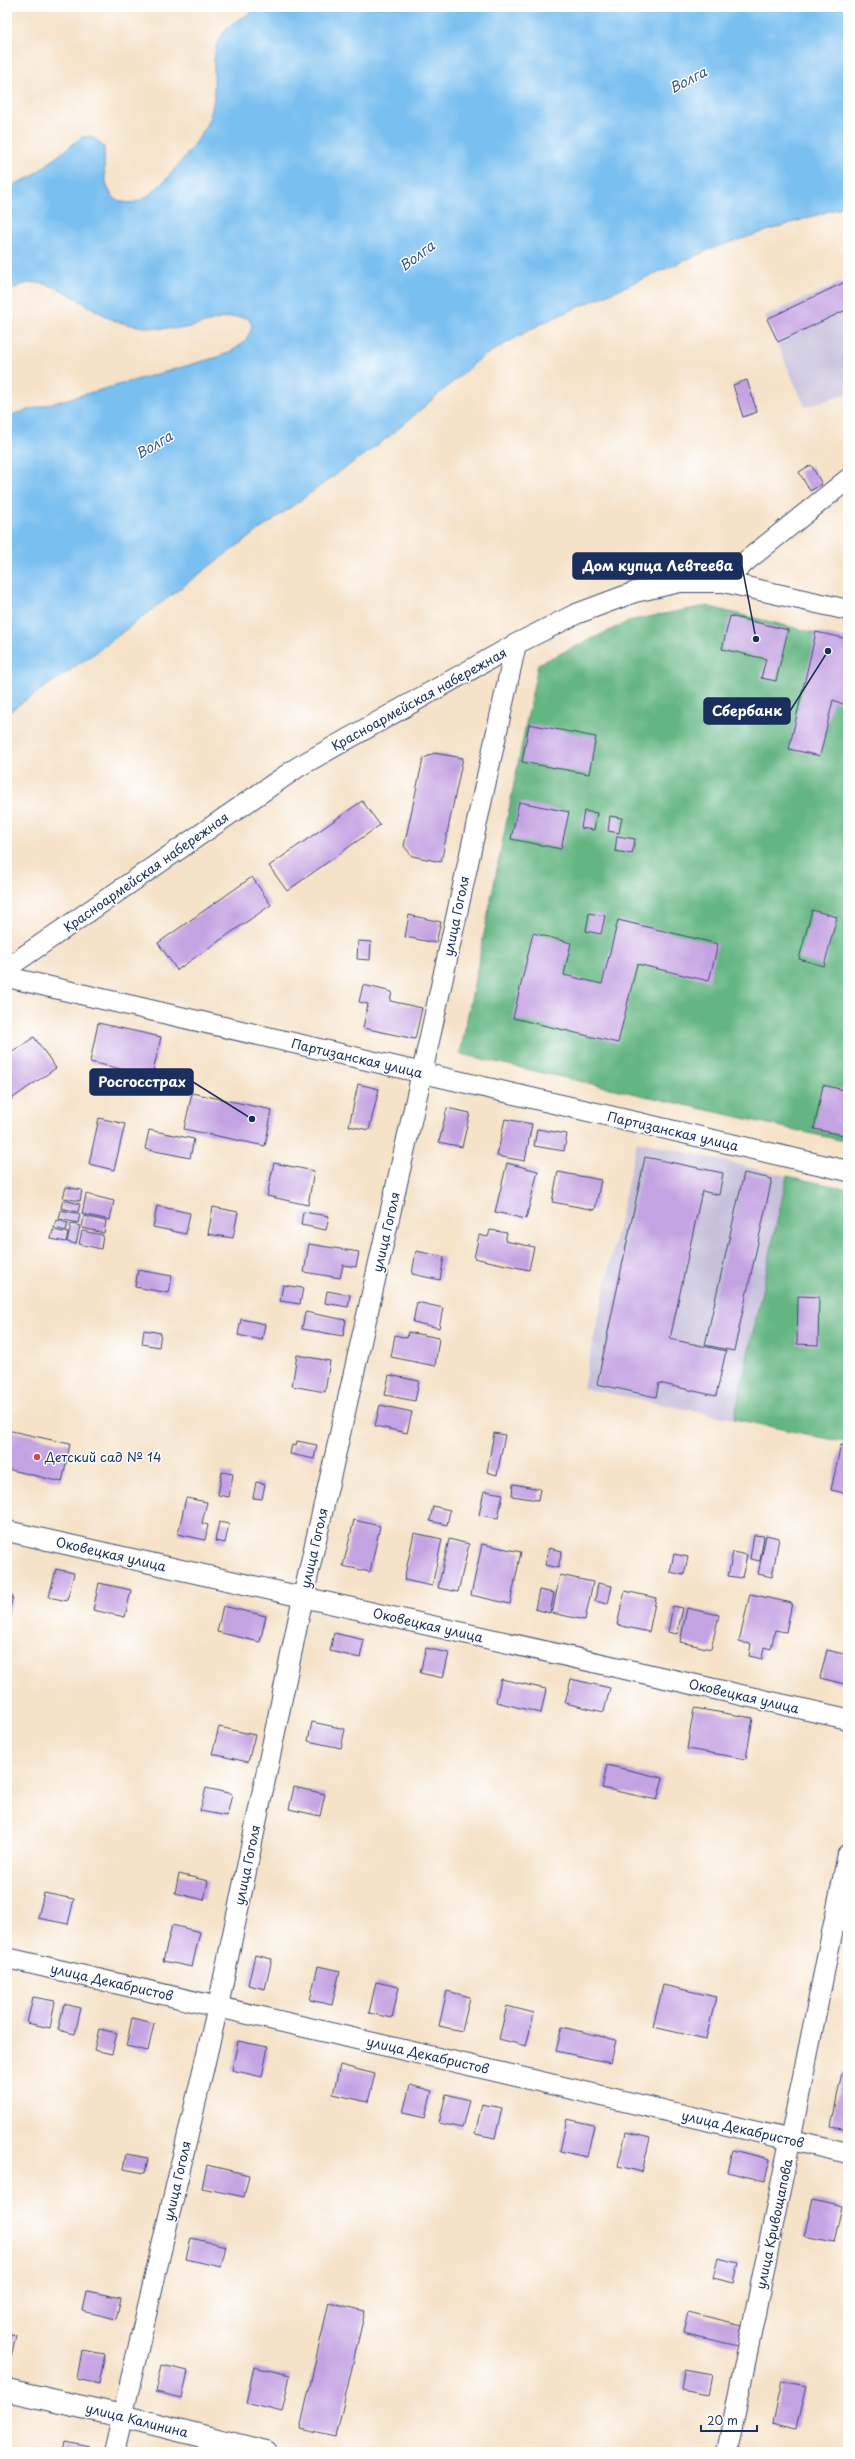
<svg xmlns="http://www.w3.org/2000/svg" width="855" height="2459" viewBox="0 0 855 2459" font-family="'Playpen Sans',sans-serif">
<rect width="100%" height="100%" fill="#fff"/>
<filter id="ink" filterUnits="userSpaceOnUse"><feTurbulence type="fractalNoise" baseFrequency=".025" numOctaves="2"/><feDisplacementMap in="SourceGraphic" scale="8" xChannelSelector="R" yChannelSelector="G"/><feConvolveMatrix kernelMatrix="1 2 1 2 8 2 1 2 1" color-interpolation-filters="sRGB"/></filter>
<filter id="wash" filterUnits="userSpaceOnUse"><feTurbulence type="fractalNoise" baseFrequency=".012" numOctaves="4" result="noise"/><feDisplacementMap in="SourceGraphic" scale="16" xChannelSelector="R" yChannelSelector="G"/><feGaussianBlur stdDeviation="0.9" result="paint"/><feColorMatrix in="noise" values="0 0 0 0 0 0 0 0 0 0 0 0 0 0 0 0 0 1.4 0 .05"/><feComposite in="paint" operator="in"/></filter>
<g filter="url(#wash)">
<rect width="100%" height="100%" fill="#f5e2c8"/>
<path fill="#c6c0da" d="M848,279v114l-43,14 -40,-91z
M637,1141l150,35 -53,243 -151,-31z"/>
<path fill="#63b582" stroke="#3f7270" d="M706,606l142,35v501l-388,-88 78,-390 94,-44z
M787,1176l61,13v232l-5,21 -109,-23z"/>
<path fill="#79bff0" stroke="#4a77a7" d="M263,7h585v198l-135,43 -171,75 -60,34 -91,78 -172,124 -124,94 -88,60v-297l211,-59c17,-7 30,-13 34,-32l-4,-7c-21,-4 -37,4 -57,9 -17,4 -59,0 -75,-6 -34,-14 -74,-59 -109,-27v-106l24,-11 51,-40 10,-1 12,11c1,15 -2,34 7,47 5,9 21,11 30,6 20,-10 60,-60 68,-81 10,-23 1,-56 8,-75 8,-20 28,-28 46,-37z"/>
<g id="blocks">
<path fill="#c4a3e2" d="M845,282l3,6v21l-70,33 -11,-23z
M747,380l10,32 -14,5 -10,-32z
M811,465l11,19 -12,7 -11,-19z
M730,616l58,14 -12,51 -15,-3 5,-19 -44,-10z
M816,632l32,7v67l-15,-6 -13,56 -31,-7z
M529,724l67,13 -7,37 -67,-12z
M434,753l29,5 -22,104 -29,-6 -8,-10 19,-87z
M362,801l18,24 -93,66 -18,-25z
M519,802l50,10 -8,37 -50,-10z
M584,811l13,2 -3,17 -13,-2z
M610,816l12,2 -3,15 -11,-2z
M617,836l18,3 -3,15 -17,-3z
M252,877l19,28 -94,65 -19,-27z
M812,910l25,7 -13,49 -25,-7z
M589,913l16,3 -4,18 -15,-3z
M409,915l32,7 -5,21 -31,-6z
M618,920l100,24 -9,37 -72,-17 -19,79 -105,-25 20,-85 38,10 -7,32 38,9z
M358,941l13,1 -1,18 -13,-1z
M363,985l29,7 -2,9 32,7 -7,31 -52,-11 5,-24 -9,-2z
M98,1023l63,14 -9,39 -62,-14z
M34,1037l22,31 -49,34v-46z
M358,1084l21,5 -10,41 -20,-4z
M823,1085l25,6v45l-34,-7z
M192,1093l80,17 -7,36 -81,-17z
M447,1108l23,5 -8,34 -23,-5z
M99,1118l26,6 -11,46 -25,-6z
M505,1119l27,5 -7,37 -28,-5z
M537,1129l30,5 -3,17 -30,-5z
M149,1130l45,9 -4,19 -45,-9z
M645,1157l78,16 -4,22 -17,-4 -32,148 56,12 -10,45 -57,-13 -3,14 -59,-13z
M274,1163l40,8 -6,34 -41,-9z
M507,1163l31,8 -12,48 -31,-7z
M558,1172l43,8 -6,30 -43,-8z
M744,1173l28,6 -38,172 -29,-6z
M66,1187l16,3 -2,11 -17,-3z
M86,1194l28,7 -4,19 -28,-6z
M63,1200l17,4 -2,8 -17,-4z
M157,1206l33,7 -4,21 -33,-7z
M213,1207l25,5 -5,26 -25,-4z
M61,1210l19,4 -2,9 -19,-4z
M303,1212l26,4 -3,14 -25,-5z
M84,1216l22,5 -2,12 -22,-5z
M56,1220l12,3 -2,8 -12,-3z
M71,1224l9,2 -4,18 -9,-2z
M53,1230l15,3 -2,9 -15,-3z
M490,1230l17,3 -2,8 29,6 -5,23 -55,-12 5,-23 9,2z
M82,1231l21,4 -2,14 -22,-5z
M309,1244l50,8 -3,15 -13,-2 -3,13 -36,-6z
M416,1251l28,6 -4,23 -28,-6z
M138,1270l34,6 -3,17 -34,-6z
M283,1285l20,3 -3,16 -20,-3z
M327,1291l23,4 -2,12 -23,-4z
M798,1296l21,1 -1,48 -21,-1z
M417,1302l26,6 -4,20 -26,-6z
M305,1312l41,8 -3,16 -41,-7z
M241,1319l24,5 -3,16 -24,-5z
M144,1330l17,3 -2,14 -17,-3z
M408,1332l31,6 -4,28 -44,-9 4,-22 12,3z
M297,1355l33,6 -5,31 -33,-6z
M389,1375l30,6 -4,20 -30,-6z
M380,1405l32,7 -5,21 -32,-7z
M7,1430l63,14 -8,38 -55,-13z
M494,1433l11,2 -8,40 -10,-3z
M297,1441l20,4 -3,14 -24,-5 2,-9 4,1z
M841,1445l7,1v48l-17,-4z
M222,1472l11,2 -4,23 -11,-2z
M256,1482l9,2 -3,15 -9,-1z
M513,1484l27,5 -2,11 -26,-4z
M484,1491l19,3 -5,24 -19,-3z
M186,1498l21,4 -5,21 6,2 -3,15 -27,-6z
M433,1506l17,4 -3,15 -17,-4z
M354,1520l26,6 -10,46 -27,-6z
M219,1522l10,2 -4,19 -10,-2z
M414,1533l28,6 -10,47 -28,-6z
M754,1535l10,1 -4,25 -10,-2z
M766,1535l13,3 -7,39 -14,-3z
M449,1539l20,5 -11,48 -20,-4z
M482,1544l39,8 -11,52 -39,-9z
M549,1548l13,3 -4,17 -13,-3z
M733,1552l14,3 -5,23 -14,-2z
M674,1554l14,3 -4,18 -14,-3z
M56,1569l18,4 -7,28 -18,-4z
M560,1575l33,7 -8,38 -33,-7z
M99,1583l32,7 -6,27 -32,-7z
M598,1583l14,3 -4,18 -13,-3z
M539,1590l15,3 -4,20 -15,-4z
M625,1591l31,7 -7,34 -32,-7z
M750,1594l42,9 -6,29 -11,-2 -4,19 -7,-2 -2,12 -13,-3 2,-12 -12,-2z
M7,1595l6,1 -5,22h-1z
M223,1606l43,10 -6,26 -43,-10z
M673,1606l10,2 -6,26 -9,-2z
M687,1608l32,7 -8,34 -31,-7z
M334,1633l30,7 -4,18 -30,-7z
M426,1648l23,5 -6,25 -23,-5z
M827,1650l21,5v17l-3,12 -25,-6z
M501,1679l45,10 -5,24 -45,-11z
M571,1679l39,9 -6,24 -39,-9z
M694,1708l59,10 -7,41 -59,-10z
M312,1722l33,7 -4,19 -33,-7z
M219,1727l36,8 -7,27 -36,-8z
M607,1765l56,13 -6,22 -55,-12z
M294,1787l31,7 -5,22 -31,-7z
M206,1788l26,6 -5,22 -27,-5z
M179,1874l29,7 -4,19 -29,-7z
M44,1893l30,6 -6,25 -30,-6z
M172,1925l28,7 -8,35 -29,-6z
M255,1955l17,4 -7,30 -17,-4z
M318,1966l22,5 -8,34 -22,-5z
M376,1982l23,5 -7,31 -23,-5z
M663,1985l53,12 -10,42 -53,-12z
M447,1991l23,6 -8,34 -23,-5z
M33,1997l22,4 -5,27 -23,-5z
M64,2004l17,4 -6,26 -17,-4z
M507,2006l27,7 -8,33 -27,-7z
M132,2018l22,5 -6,28 -22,-5z
M562,2027l54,13 -5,23 -55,-12z
M99,2029l18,4 -5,21 -18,-4z
M238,2041l30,6 -6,30 -30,-7z
M340,2065l35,9 -7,28 -35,-8z
M842,2072l6,1v57l-17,-3z
M410,2085l22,6 -7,27 -22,-5z
M446,2094l23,6 -7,28 -23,-5z
M482,2104l20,4 -7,30 -20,-4z
M567,2119l27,6 -7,32 -27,-6z
M626,2132l24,6 -8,34 -24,-6z
M732,2150l38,9 -5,22 -38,-9z
M126,2154l22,4 -3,15 -22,-4z
M207,2165l42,10 -5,22 -42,-9z
M813,2199l29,7 -8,36 -30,-6z
M191,2238l35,8 -5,21 -35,-8z
M718,2258l21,5 -5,20 -21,-5z
M87,2291l34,7 -5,21 -33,-8z
M329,2302l36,9 -29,126 -36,-8z
M688,2312l54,13 -4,21 -55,-13z
M7,2333l9,2 -6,26 -3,-1z
M82,2350l23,4 -6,30 -22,-5z
M162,2365l26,6 -6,27 -26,-6z
M254,2367l36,8 -8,37 -36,-9z
M684,2370l28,5 -4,20 -27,-5z
M782,2381l24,5 -10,43 -23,-6z
M65,2441l24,5 -1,6h-25z"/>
</g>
</g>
<g filter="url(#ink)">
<use href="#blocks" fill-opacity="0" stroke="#3c4a6e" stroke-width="1"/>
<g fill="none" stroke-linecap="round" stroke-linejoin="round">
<g stroke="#3c4a6e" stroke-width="22">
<path id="minor" d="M724,582l21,-20 103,-83
M7,968l291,-201 218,-123 60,-30 59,-22 45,-10h44l124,28
M7,977l841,194
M7,1531l841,188
M7,1958l841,195
M114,2452l104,-446 85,-409 119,-524 94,-429
M727,2452l121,-598"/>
</g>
<g stroke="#3c4a6e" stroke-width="24">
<path id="major" d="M7,2390l115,26 144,36"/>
</g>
<use href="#minor" stroke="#fff" stroke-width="20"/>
<use href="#major" stroke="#fff" stroke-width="22"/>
</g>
</g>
<circle fill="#d1495b" stroke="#fff" stroke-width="1.5" cx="37" cy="1457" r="4"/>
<g text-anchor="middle" stroke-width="3" stroke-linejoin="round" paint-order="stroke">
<g font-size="13" fill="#1b2f5e" stroke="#fff">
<text transform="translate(419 699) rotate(-29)" y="5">Красноармейская набережная</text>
<text transform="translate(146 872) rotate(-35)" y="5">Красноармейская набережная</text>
<text transform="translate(456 916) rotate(-78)" y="5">улица Гоголя</text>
<text transform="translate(357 1058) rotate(13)" y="5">Партизанская улица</text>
<text transform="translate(673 1131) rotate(13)" y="5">Партизанская улица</text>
<text transform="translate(386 1232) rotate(-77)" y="5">улица Гоголя</text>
<text transform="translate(314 1548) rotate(-77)" y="5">улица Гоголя</text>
<text transform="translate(111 1554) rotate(13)" y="5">Оковецкая улица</text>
<text transform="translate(428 1625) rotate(13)" y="5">Оковецкая улица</text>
<text transform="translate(744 1696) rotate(13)" y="5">Оковецкая улица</text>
<text transform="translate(247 1865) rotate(-78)" y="5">улица Гоголя</text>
<text transform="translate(112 1982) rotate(13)" y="5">улица Декабристов</text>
<text transform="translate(428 2055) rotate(13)" y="5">улица Декабристов</text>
<text transform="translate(743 2129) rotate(13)" y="5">улица Декабристов</text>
<text transform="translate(177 2181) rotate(-77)" y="5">улица Гоголя</text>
<text transform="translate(774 2224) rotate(-78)" y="5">улица Кривощапова</text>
<text transform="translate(137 2420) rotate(14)" y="5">улица Калинина</text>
</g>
<g font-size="13" fill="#1b2f5e" stroke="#fff" text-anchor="start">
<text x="45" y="1462">Детский сад № 14</text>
</g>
<g font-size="14" font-style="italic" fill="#375a8a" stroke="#fff">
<text transform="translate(688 80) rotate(-28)" y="5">Волга</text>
<text transform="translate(417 256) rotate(-37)" y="5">Волга</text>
<text transform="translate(154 445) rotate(-31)" y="5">Волга</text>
</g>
</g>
<path fill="none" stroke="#1b2f5e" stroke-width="1.5" d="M756 639L742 566M828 651L790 711M252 1119L193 1082"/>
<g fill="#1b2f5e" stroke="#fff" stroke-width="1.5">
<circle cx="756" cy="639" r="4"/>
<circle cx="828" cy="651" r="4"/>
<circle cx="252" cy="1119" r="4"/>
</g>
<g fill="#1b2f5e" stroke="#1b2f5e" stroke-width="1.5">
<rect x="573" y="553" width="169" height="26" rx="4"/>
<rect x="704" y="698" width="86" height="26" rx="4"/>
<rect x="90" y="1069" width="103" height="26" rx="4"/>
</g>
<g font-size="14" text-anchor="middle" font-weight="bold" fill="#fff">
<text x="658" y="571">Дом купца Левтеева</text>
<text x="747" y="716">Сбербанк</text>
<text x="142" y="1087">Росгосстрах</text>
</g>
<rect width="855" height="2459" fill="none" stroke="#fff" stroke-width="24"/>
<path d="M701 2425v6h56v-6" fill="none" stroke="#1b2f5e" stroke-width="2"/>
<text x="707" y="2425" font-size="12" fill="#1b2f5e" stroke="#ffffff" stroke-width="3" paint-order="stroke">20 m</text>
</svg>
